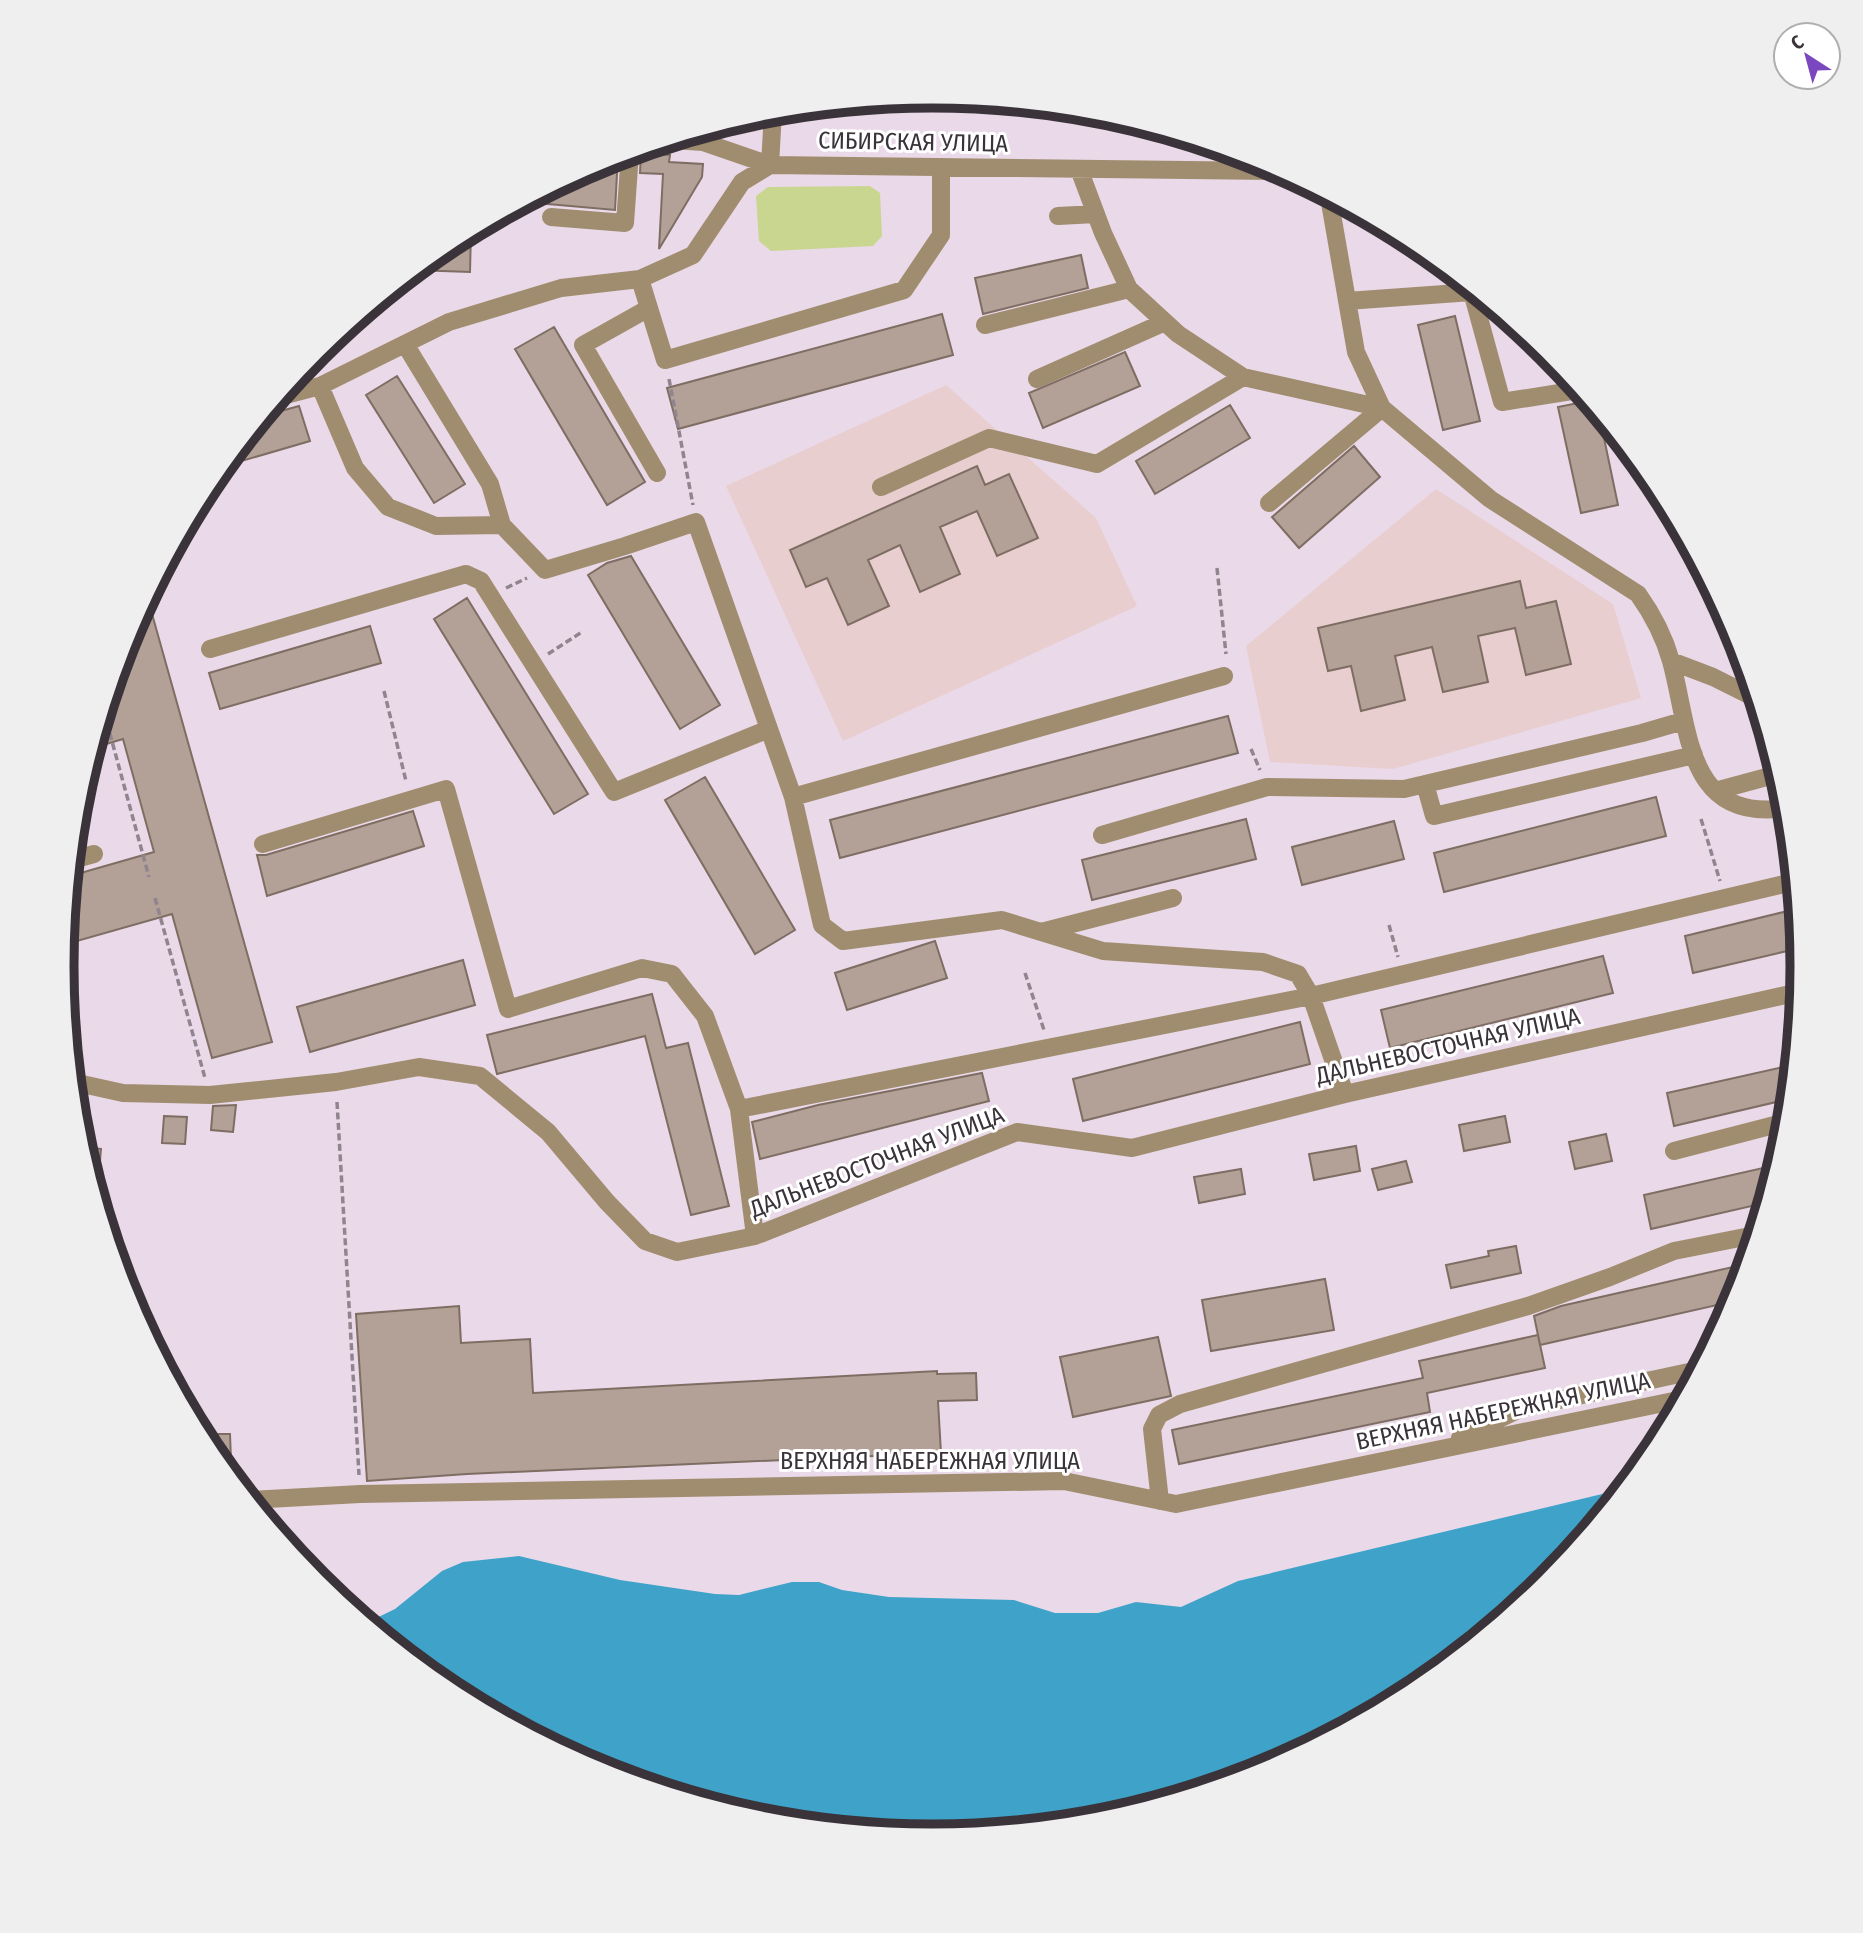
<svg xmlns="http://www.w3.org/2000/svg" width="1863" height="1933" viewBox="0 0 1863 1933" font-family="'Fira Sans Condensed',sans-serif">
<rect width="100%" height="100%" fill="#ead9e8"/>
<path fill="#e9ced0" d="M756,115v17l-55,-1z
M946,385l150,133 41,88 -294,135 -117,-255z
M1436,489l177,115 28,94 -248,71 -123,-7 -24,-116z"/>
<path fill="#c9d68f" d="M870,186l10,7 2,43 -9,10 -102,5 -12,-10 -3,-45 12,-9z"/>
<path fill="#3fa3c9" d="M1623,1489l-76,93 -132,108 -151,81 -163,49 -170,17 -170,-17 -163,-50 -150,-80 -82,-67 29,-14 47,-38 21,-9 56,-6 101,24 95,14 24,1 53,-13h27l23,8 47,7 125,3 41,13h43l38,-11 45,5 57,-26z"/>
<path fill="#b3a096" stroke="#7e6d63" stroke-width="2" d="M641,153l29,2 -1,7 34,2 -1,13 -43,72 4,-75 -23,-1z
M618,156l-3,54 -90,-8 74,-40z
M471,231l-1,41 -55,-2 33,-27z
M1081,255l7,33 -105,26 -8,-36z
M942,314l11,41 -275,74 -11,-41z
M1455,316l25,105 -37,9 -25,-105z
M554,327l91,155 -38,23 -92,-156z
M1125,352l15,34 -97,42 -14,-35z
M397,376l68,108 -31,19 -68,-108z
M1588,401l11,13 19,91 -37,8 -23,-106z
M1230,405l20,33 -95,56 -19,-33z
M299,406l11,35 -89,26 42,-51z
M1354,446l26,31 -81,71 -27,-31z
M977,466l8,19 24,-11 29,64 -41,18 -20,-45 -37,16 20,47 -40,18 -20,-47 -32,15 21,46 -41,19 -21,-47 -21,9 -16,-37z
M631,556l89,149 -40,24 -92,-154 19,-12z
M1520,581l6,27 30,-7 15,63 -45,11 -11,-47 -37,8 10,46 -45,10 -11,-45 -37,9 10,44 -44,11 -10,-45 -23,5 -10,-43z
M147,596l125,446 -60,16 -40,-144 -109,31 7,-69 84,-24 -31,-113 -30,9 35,-115z
M467,598l121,196 -34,20 -120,-195z
M370,626l11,37 -161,46 -11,-36z
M1228,716l10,37 -398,105 -10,-38z
M705,777l90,153 -40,24 -90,-154z
M1656,797l10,39 -222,56 -10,-39z
M413,811l11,35 -157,50 -10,-41h9z
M1246,819l10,40 -164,41 -10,-40z
M1394,821l10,38 -102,26 -10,-38z
M1796,909l4,39 -107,25 -8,-37z
M935,941l12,37 -100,32 -12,-37z
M1603,956l10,37 -223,55 -9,-38z
M463,960l12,45 -165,47 -13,-45z
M652,994l14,54 22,-5 41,163 -38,9 -46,-179 -148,38 -10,-39z
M1300,1022l10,42 -227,57 -10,-42z
M1792,1065l-3,34 -115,27 -7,-33z
M982,1073l7,28 -229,58 -8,-37 66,-17z
M236,1105l-3,27 -22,-2 2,-24z
M164,1116l23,1 -2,27 -23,-1z
M1505,1116l5,26 -46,9 -5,-26z
M1606,1134l6,27 -37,8 -6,-27z
M1356,1146l4,25 -46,9 -5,-26z
M81,1147l20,2 -4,46h-1z
M1406,1161l6,21 -34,8 -6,-21z
M1776,1165l-11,38 -114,26 -7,-34z
M1241,1169l4,25 -46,9 -5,-26z
M1516,1246l5,27 -70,15 -5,-23 43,-9 -1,-5z
M1746,1264l-11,37 -195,44 -6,-29 27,-10z
M1325,1279l9,51 -123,21 -9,-51z
M459,1306l2,37 69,-4 3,54 404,-22v3l39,-1 1,27 -39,1 3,52 -474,21 -100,7 -11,-167z
M1538,1335l7,33 -118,25 3,19 -251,52 -7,-34 251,-52 -4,-17z
M1158,1337l13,59 -98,21 -13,-60z
M200,1434h30l1,26h-15z"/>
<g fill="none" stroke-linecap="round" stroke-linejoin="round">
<path stroke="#90858f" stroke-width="3.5" stroke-dasharray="7 3.5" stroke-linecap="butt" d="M1199,150l7,-5
M669,379l24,126
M1217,568l9,86
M506,588l21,-10
M548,654l34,-22
M384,691l22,90
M107,723l42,154
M1251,749l9,21
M1701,819l19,62
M155,898l50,180
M1389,925l9,32
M1025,973l19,57
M337,1102l22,373"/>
<path stroke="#a08d6f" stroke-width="18" d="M673,140l30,2 67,23 3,-53
M1079,169l24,64 26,56 49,45 65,43 139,31
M1329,197l27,155 26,56 108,91 148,95c15,21 26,42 33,67 19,69 15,162 115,147
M1058,216l38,-2
M551,217l74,6 5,-70
M640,279l25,81 239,-70 37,-55v-68
M1347,301l125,-9 30,110 76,-12
M649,308l-66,37 74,128
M985,325l144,-36
M405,344l85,140 12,41
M1037,379l128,-57
M320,386l35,82 33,39 48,19 66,-1 43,45 80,-24 71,-24 97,275 29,128 21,16 159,-21 101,31 160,11 35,12 13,22 34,98
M278,397l42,-11 129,-64 112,-34 79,-9 53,-24 49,-73 28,-17 511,6
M881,487l108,-49 108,26 146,-87
M1269,503l113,-95
M210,649l256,-75 15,7 133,211 155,-63
M1671,661l42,16 42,21
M1425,784l9,32 260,-61
M1715,791l63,-17
M793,797l431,-121
M1102,835l165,-48 137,2 238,-56 41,-12
M263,844l183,-55 62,220 134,-41 30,6 33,42 34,93 16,127
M72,860l22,-6
M1041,932l132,-34
M73,1082l50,11 87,2 126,-13 83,-15 61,9 68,56 59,70 38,39 32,11 78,-16 262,-104 115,16 213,-54 454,-102
M739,1109l572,-113 482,-114
M1674,1151l112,-29
M1460,1438l62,-30 176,-38
M249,1500l111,-6 704,-13 112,23 507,-105
M1160,1501l-8,-72 7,-14 21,-11 348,-98 82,-29 64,-26 81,-16"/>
</g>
<g text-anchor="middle" stroke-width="6" stroke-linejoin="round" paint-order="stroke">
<g font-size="24" fill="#3a343a" stroke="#fff">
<text transform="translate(913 142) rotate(1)" y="8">СИБИРСКАЯ УЛИЦА</text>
<text transform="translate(1448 1046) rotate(-13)" y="8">ДАЛЬНЕВОСТОЧНАЯ УЛИЦА</text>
<text transform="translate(877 1162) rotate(-21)" y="8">ДАЛЬНЕВОСТОЧНАЯ УЛИЦА</text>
<text transform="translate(1503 1411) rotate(-12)" y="8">ВЕРХНЯЯ НАБЕРЕЖНАЯ УЛИЦА</text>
<text x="930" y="1469">ВЕРХНЯЯ НАБЕРЕЖНАЯ УЛИЦА</text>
</g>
</g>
<path d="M0 0H1863V1933H0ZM74 966a858 858 0 1 1 1716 0a858 858 0 1 1-1716 0Z" fill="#efefef" fill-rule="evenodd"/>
<path fill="none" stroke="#3a343a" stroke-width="9" d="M74 966a858 858 0 1 1 1716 0a858 858 0 1 1-1716 0Z"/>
<g transform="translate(1807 56) rotate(324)"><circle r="33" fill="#ffffff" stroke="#b0aeb0" stroke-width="2"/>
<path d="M0-5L12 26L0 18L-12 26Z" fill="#7b47bf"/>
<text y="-10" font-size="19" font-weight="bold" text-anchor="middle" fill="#3a343a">С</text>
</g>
</svg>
